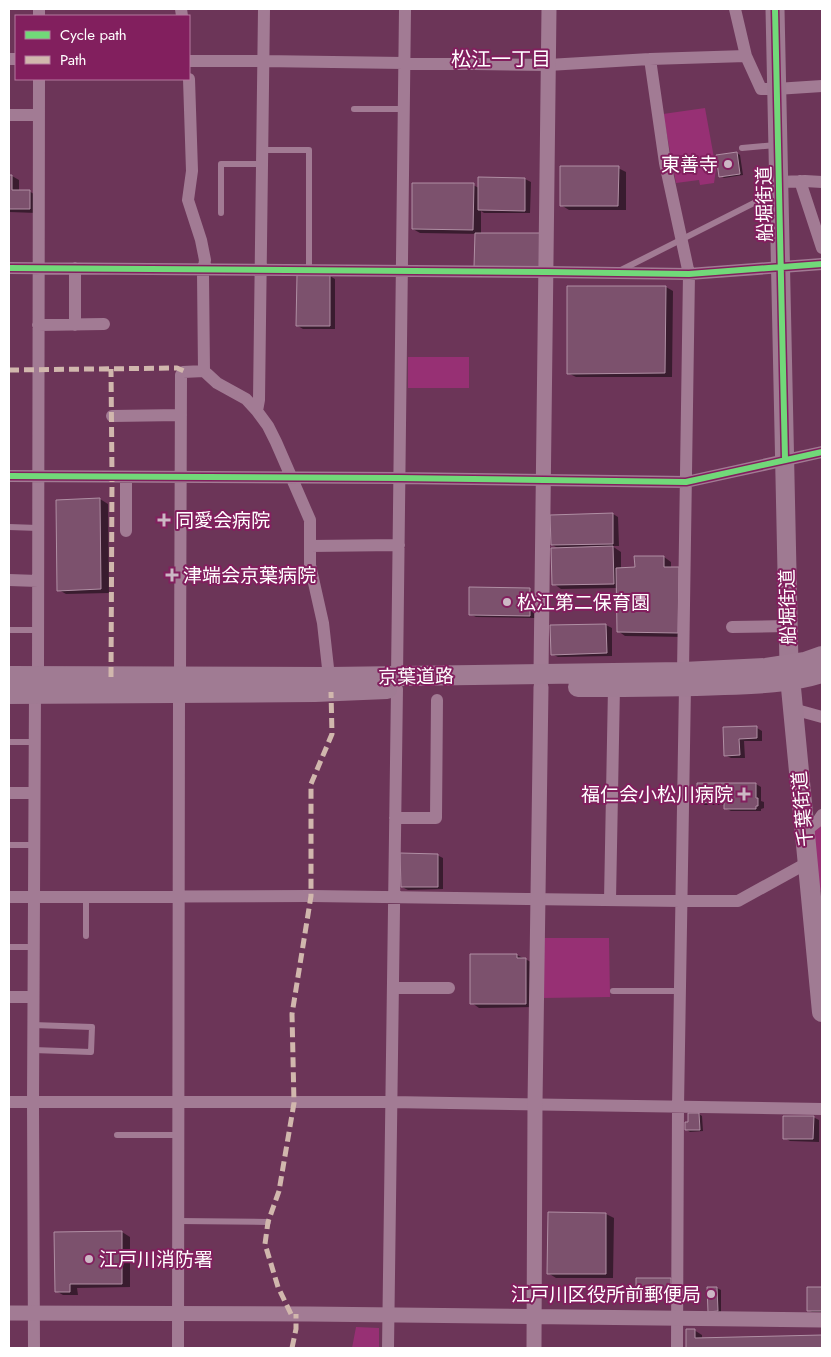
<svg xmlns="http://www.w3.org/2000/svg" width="831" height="1357" viewBox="0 0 831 1357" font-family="Jost,'Noto Sans JP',sans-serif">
<rect width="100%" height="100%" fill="#6c3558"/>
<path fill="#973074" d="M705,108l11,61 -2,14 -14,2 -1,-5 -23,3 -13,-69z
M408,357h61v31h-61z
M822,815v76l-13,-6 -5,-53z
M543,938h66l1,59 -68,1z
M356,1327l23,1v20h-27z"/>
<path fill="#0007" d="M737,153l3,2 3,20 -19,3 -3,-2z
M618,168l8,4v38h-57l-8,-5z
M9,176h3l7,4v11h10l8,5v17l-28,-1z
M479,178l46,1 6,3 -1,31h-46l-3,-2v23l-61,-1 -7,-4 60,-44 6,3z
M330,276l5,3v50h-32l-5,-3z
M666,287l7,4 -1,86h-96l-8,-4z
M100,499l8,5 1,89 -43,1 -7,-4 -2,-89z
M613,514l5,3 1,29h-7l9,6v17h15l28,-12 7,5v7l14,68 -60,-1 -7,-5 -1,-43 -56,1 -7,-5 6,-35 -8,-4z
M530,590l5,3v25l-59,-1 -6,-3z
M606,625l6,3v28l-54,1 -6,-3 -1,-28z
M757,728l5,3v10h-18l1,17h-14l-6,-3 -1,-26z
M756,784l5,3v14l3,1v6l-3,1v2h-30l-6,-3v-3h-21l-6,-3z
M437,855l6,3v31l-35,1 -6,-3z
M517,955l16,8v44l-54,1 -7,-5z
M699,1114l3,2 1,15 -13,1 -3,-2 2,-7v-8z
M813,1117l6,3v22l-29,-1 -5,-3z
M606,1214l8,4 -1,60h-57l-8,-5z
M122,1232l8,5v50l-53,1 1,7h-15l-7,-4z
M670,1279l4,2v13h-33l-4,-2z
M717,1288l4,2v23h-8l-4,-24z
M808,1288h14v24h-10l-4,-2z
M687,1330h7l8,5v4l120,-3v12h-135z"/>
<path fill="#7c516d" stroke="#b08fa4" d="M737,152l3,22 -21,3 -3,-22z
M560,166h59l-1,40h-58z
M9,175h3v15h18v19h-21z
M478,177l47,1v33l-47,-1z
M412,183h62l-1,47 -61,-1z
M475,233h67l-1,34h-67z
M297,275h33v51h-34z
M567,286h99l-1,87 -98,1z
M100,498l1,91 -44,2 -1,-91z
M613,513v31l-62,1 -1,-30z
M613,546l1,38 -62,1 -1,-37z
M634,556h30v11h15l-1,66 -61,-1 -1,-64 19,-1z
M469,587l61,1v28l-61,-1z
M606,624l1,29 -56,2 -1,-30z
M757,726v12l-18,1 1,16 -16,1 -1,-29z
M697,783h59v15h2v8h-2v3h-32v-7l-27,1z
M400,853l38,1v33h-37z
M470,954h47v4h9v46h-56z
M688,1113h11l1,17h-15v-8h3z
M783,1116h31l-1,23h-30z
M548,1212l58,1v61h-59z
M122,1231v53h-52v8h-15l-1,-60z
M636,1278h35v14h-35z
M707,1287h10l1,24 -10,1z
M807,1287h15v24h-15z
M686,1329h9v9l127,-3v13h-136z"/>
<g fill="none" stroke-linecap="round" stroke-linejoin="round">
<path stroke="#a27b94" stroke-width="6" d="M354,109h49
M742,148l34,-3
M261,150h48v120
M221,213v-49h40
M619,271l145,-73 10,-11
M9,527l29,1
M9,630h29
M9,742h26
M9,845h25
M86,897v39
M9,947h25
M613,991h67
M33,1050l58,2 1,-25 -59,-2
M117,1135h62
M179,1221l89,1"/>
<path stroke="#a27b94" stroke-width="12" d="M181,9l1,7
M735,9l11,47
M39,16v-7
M9,59h7
M650,59l15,104 24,111 -6,398
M189,61h73l286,4 102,-6 96,-3 15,33h15l46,-3
M189,79l3,92 -4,29 13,40 4,20 -2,14 1,97 13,12 29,16 11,12 11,15 8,16 34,78v45l13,58 6,54
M9,115h30
M800,181l22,67
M779,182l26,-1 17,1
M9,268l537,4 143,2 133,-10
M38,325l66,-1
M75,325v-57
M257,411l2,-11 5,-391
M112,416l69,-1
M9,476l390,2 287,4 136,-30
M126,477v54
M310,546l89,-1
M9,580l29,1
M732,627l56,-1
M38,676l1,-597
M397,676l8,-667
M180,677l1,-302 2,-3 21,-1
M793,709l29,8
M9,793h25
M395,818h41l1,-118
M804,832l14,-11 4,-6
M9,897l302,-1 370,5h57l69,-38
M610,900l4,-213
M393,988h56
M9,997h24
M9,1102h382l431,7
M34,1348l-1,-246 2,-409
M178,1348l1,-655
M388,1348l9,-659
M677,1348l1,-241 7,-420"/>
<path stroke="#a27b94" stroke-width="15" d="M541,674l8,-665
M9,1313l300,1 513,6
M534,1348l1,-244 6,-417"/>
<path stroke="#9f7a92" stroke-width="19" d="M775,9l14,656"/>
<path stroke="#a07b93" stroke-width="20" d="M789,667l33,345
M9,676l320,1 354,-5 83,-4 39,-6 17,-6
M578,687c49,0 97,0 146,-2 33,-1 66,-2 98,-12
M9,694l306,-2 72,-3"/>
<path stroke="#d1b7ad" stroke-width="5" stroke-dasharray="10 5" stroke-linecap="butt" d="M9,370l168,-2 9,4
M111,677l1,-200 -1,-108
M291,1314l-13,-27 -13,-43 3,-22 11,-31 15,-88 -2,-89 19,-118v-112l21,-50 -1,-42
M292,1348l4,-19v-15"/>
<g stroke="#821f5e" stroke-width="9">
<path id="cycleway" d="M775,9l10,450
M9,268l537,4 143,2 133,-10
M9,476l390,2 287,4 136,-30"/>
</g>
<use href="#cycleway" stroke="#71d979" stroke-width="6"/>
</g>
<g fill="#ccb8c5" stroke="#821f5e" stroke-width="2">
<circle cx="728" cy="164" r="5"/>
<path d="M161.5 512.5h5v5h5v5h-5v5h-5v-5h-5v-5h5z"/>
<path d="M169.5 567.5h5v5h5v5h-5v5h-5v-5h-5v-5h5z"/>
<circle cx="507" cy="602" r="5"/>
<path d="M741.5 786.5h5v5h5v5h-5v5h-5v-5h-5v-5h5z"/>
<circle cx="89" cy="1259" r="5"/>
<circle cx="711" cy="1294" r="5"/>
</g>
<g text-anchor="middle" stroke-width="4" stroke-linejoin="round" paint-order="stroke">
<g font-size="19" fill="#fff" stroke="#821f5e" text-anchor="start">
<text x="718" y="171" text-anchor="end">東善寺</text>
<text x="175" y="527">同愛会病院</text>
<text x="183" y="582">津端会京葉病院</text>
<text x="517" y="609">松江第二保育園</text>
<text x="733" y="801" text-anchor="end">福仁会小松川病院</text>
<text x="99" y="1266">江戸川消防署</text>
<text x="701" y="1301" text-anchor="end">江戸川区役所前郵便局</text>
</g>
<g font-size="19" fill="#fff" stroke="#821f5e">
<text transform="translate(764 204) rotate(-91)" y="7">船堀街道</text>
<text transform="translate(787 607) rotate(-91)" y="7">船堀街道</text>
<text transform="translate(416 676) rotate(-1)" y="7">京葉道路</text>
<text transform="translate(802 809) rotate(-95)" y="7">千葉街道</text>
</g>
<g font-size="20" fill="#fff" stroke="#821f5e">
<text x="501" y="66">松江一丁目</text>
</g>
</g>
<rect width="831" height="1357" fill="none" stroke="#ffffff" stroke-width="20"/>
<rect x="15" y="15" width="175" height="65" fill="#821f5e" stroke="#b4799e"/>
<rect x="25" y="31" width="25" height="8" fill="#71d979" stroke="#b4799e"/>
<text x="60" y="40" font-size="15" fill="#ffffff">Cycle path</text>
<rect x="25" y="56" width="25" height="8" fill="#d1b7ad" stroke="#b4799e"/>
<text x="60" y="65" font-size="15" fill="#ffffff">Path</text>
</svg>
